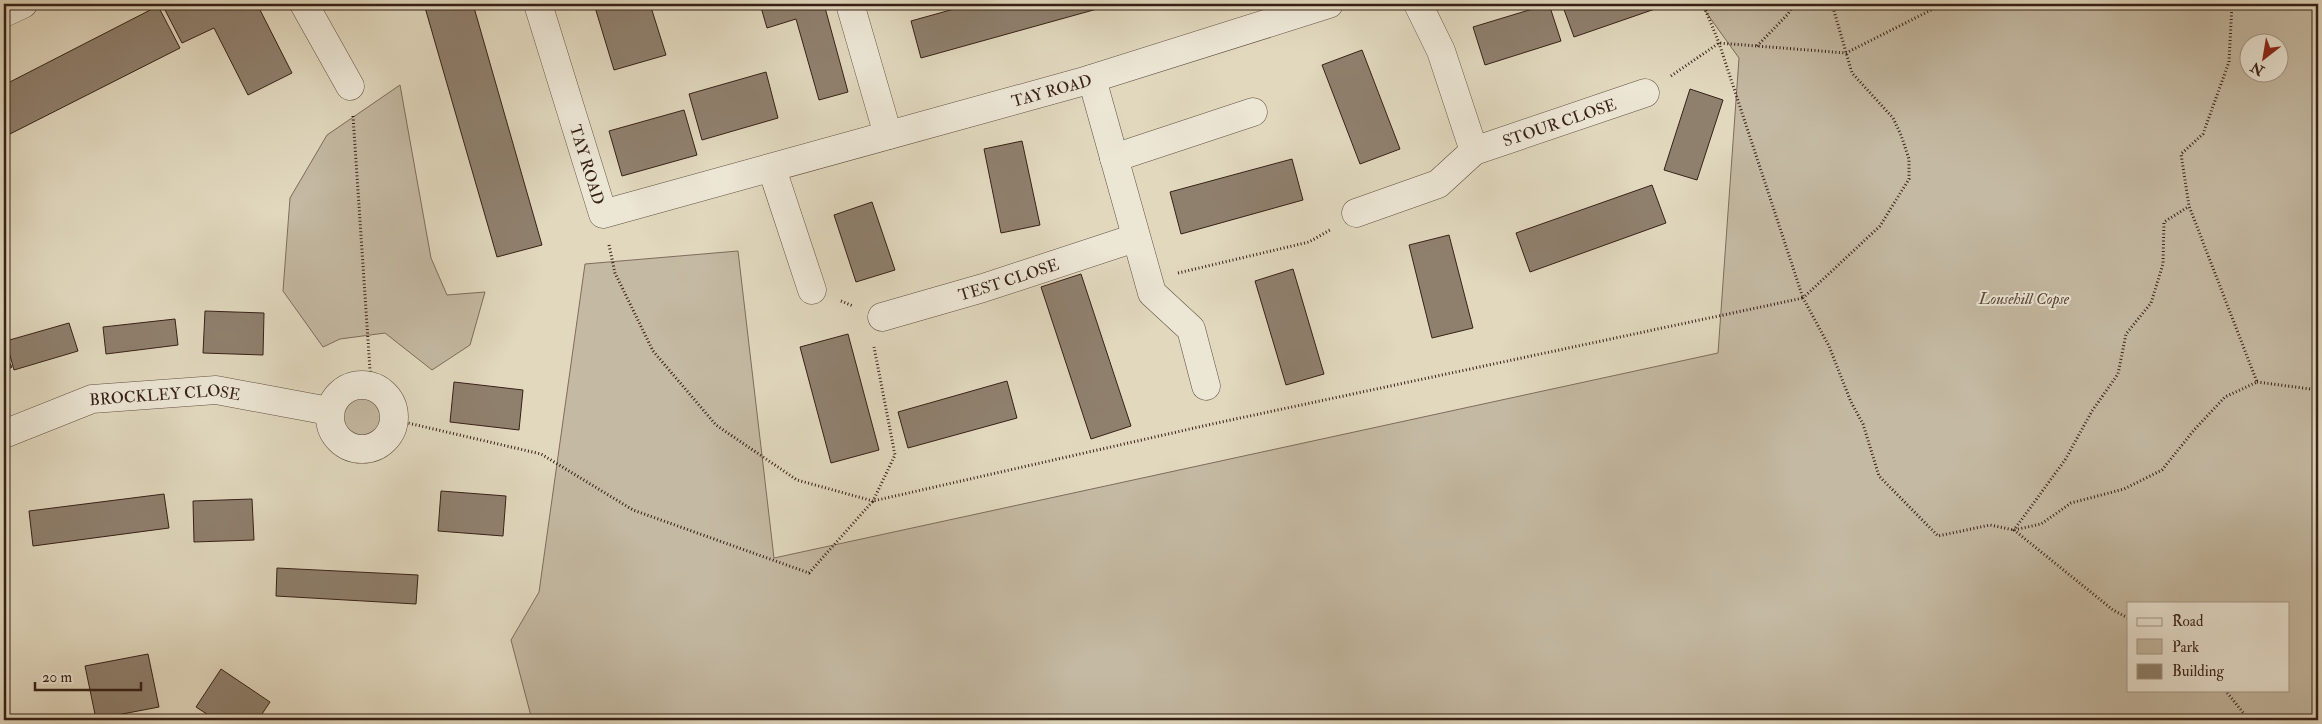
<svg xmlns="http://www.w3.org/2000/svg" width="2322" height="724" viewBox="0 0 2322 724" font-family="'IM FELL Double Pica',serif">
<rect width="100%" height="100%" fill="#e1d8be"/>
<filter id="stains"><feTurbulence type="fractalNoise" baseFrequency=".004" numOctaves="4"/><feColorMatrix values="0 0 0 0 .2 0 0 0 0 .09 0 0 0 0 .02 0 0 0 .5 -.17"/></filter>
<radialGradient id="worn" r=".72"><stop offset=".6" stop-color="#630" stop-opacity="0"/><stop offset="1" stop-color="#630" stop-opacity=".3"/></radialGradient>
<path fill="#c4b9a2" stroke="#7e6c5c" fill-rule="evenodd" d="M1700,4h618v716h-1786l-21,-80 28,-48 46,-328 153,-13 36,307 944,-205 21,-295zM2250,42h30v30h-30zM2128,603h160v87h-160z
M400,85l31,173 16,37 38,-3 -15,53 -38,25 -47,-37 -45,6 -17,8 -40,-56 7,-93 37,-63z
M330 417a32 32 0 1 1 64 0a32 32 0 1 1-64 0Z"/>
<path fill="#8f806e" stroke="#372017" d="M162,4h95l35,69 -44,22 -34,-67 -32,15z
M424,4h49l69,241 -45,12z
M594,4h56l16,51 -52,15z
M760,4h46l2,4 16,-4 24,88 -29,8 -23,-81 -29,9z
M972,4h143l-194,54 -10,-37z
M1549,4l12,37 -76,24 -12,-38z
M1562,4h91l2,5 -81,28z
M158,6l22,42 -176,89v-52z
M1362,50l38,99 -40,15 -38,-99z
M766,72l12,46 -76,22 -13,-46z
M1690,89l33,11 -26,80 -33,-10z
M684,110l13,45 -75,21 -13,-45z
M1022,141l18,84 -39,8 -17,-84z
M1292,159l11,41 -122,34 -11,-42z
M1652,185l14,38 -136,49 -14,-39z
M872,202l23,68 -39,12 -22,-67z
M1449,235l24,93 -41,10 -23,-93z
M1293,269l31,105 -38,11 -31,-104z
M1081,274l50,152 -40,13 -50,-152z
M205,311l59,2 -1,42 -60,-2z
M175,319l3,26 -72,9 -3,-27z
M69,323l9,28 -64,19 -8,-29z
M848,334l31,116 -48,13 -31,-116z
M4,353l8,14 -8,5z
M1007,381l10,37 -109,30 -10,-36z
M454,382l69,8 -4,40 -69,-8z
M441,491l65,5 -3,40 -65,-5z
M164,494l5,34 -136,18 -4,-35z
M252,499l2,41 -60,2 -1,-41z
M277,568l141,7 -2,29 -140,-8z
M148,654l11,53 -63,12 -11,-53z
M221,669l49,33 -12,18h-42l-20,-13z"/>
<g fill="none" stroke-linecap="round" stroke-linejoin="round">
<g stroke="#624e41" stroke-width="29">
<g id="minor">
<path d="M304,4l46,82"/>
<path id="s1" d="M538,4l65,210 478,-132 248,-78"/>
<path d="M850,4l38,131"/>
<path d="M4,13l19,-9"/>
<path d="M1092,79l60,214 39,36 15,57"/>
<path id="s2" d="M1474,151l171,-58"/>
<path d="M1114,158l139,-46"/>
<path d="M772,169l40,121"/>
<path d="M1356,213l82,-29 36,-33 -33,-100 -23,-47"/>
<path id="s3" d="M882,317l101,-29 152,-50"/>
<circle cx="362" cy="417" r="32"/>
<path id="s4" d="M4,434l88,-35 124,-9 113,21"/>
</g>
</g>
<path stroke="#372017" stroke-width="3" stroke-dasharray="1 2.5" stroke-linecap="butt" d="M1832,4l20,69 41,45 8,17 8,24v20l-29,47 -77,72 26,48 22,56 12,22 16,52 59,60 52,-11 24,5 27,-6 30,-21 53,-14 38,-19 32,-40 31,-33 32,-15 -68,-176 -8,-52 22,-20 26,-72 3,-58
M1757,46l31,-32 6,-10
M1671,76l48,-33 127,10 97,-49
M353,116l18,269
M609,245l6,28 38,78 63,74 81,55 76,21 22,-46 -21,-108
M1178,273l131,-31 21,-12
M841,301l12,5
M2257,382l61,8
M395,420l146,34 92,56 176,63 64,-72 339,-77 591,-126 -84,-255 -16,-39
M2128,618l-15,-8 -99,-80 51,-70 27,-49 26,-37 8,-40 25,-31 12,-39 1,-42 24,-15
M2225,690l24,30"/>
<use href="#minor" stroke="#ece6d5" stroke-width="28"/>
</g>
<g text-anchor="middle" stroke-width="4" stroke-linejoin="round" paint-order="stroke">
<g font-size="16" fill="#372017" stroke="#ece6d5">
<text dy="6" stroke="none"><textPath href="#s1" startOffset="685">TAY ROAD</textPath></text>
<text dy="6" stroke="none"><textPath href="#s2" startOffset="90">STOUR CLOSE</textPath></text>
<text dy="6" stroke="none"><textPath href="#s1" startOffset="168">TAY ROAD</textPath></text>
<text dy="6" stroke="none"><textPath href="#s3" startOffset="132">TEST CLOSE</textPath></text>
<text dy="6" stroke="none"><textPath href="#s4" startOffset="168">BROCKLEY CLOSE</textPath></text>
</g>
<g font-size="16" font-style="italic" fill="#5a463a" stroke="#ece6d5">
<text x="2024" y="304">Lousehill Copse</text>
</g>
</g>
<rect width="2322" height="724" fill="none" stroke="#e1d8be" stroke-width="20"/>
<rect x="5" y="5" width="2312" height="714" fill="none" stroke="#372017" stroke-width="2.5"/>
<rect x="10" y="10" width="2302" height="704" fill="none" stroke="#372017"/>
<rect x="2127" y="602" width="162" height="90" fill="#ece6d5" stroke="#a49789"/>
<rect x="2137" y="618" width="25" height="8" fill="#ece6d5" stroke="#a49789"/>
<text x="2172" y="626" font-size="15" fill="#372017">Road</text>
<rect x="2137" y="639" width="25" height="15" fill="#c4b9a2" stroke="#a49789"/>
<text x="2172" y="652" font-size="15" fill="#372017">Park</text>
<rect x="2137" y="664" width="25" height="15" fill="#8f806e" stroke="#a49789"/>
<text x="2172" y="676" font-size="15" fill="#372017">Building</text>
<g transform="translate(2264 58) rotate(211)"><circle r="24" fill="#ece6d5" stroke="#a49789"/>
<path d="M0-4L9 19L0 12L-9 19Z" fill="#8f2418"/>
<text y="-8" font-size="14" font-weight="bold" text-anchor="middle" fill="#372017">N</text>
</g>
<path d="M35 682v8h106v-8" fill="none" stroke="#372017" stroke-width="2.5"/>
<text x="42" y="682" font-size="15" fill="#372017" stroke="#ece6d5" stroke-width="4" paint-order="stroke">20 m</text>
<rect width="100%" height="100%" filter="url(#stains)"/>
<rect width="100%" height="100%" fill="url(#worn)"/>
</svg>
